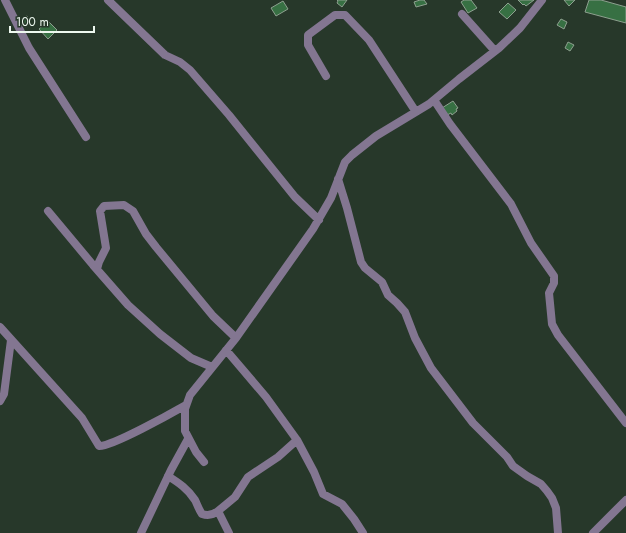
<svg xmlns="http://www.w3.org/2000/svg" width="626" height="533" viewBox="0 0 626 533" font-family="Jost,sans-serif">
<rect width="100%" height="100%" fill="#27382a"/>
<path fill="#377043" stroke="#8da08f" d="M337,0h10l-5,7 -5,-4 1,-2z
M420,0h4l3,4 -11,3 -2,-5z
M464,0h7l6,8 -9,5 -7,-11z
M518,0h16l-8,6 -2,-2 -1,1z
M564,0h11l-6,6z
M589,0h12l25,7v16l-41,-11z
M283,1l5,8 -12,7 -5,-8z
M508,3l8,7 -9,9 -8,-7z
M27,16l1,1 -2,1 3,6 -4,3 -4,-8z
M561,19l6,3 -3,7 -7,-4z
M48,21l9,9 -9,9 -9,-10z
M568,42l6,3 -4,6 -5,-3z
M453,101l5,7 -2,1 1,2 -5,4 -1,-2 -4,2 -5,-7z"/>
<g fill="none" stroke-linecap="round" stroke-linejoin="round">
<path stroke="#837691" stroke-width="8" d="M5,0l24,48 57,89
M108,0l57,55 15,7 10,8 39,45 66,82 24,23
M462,14l33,37
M326,76l-18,-31v-10l27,-20h10l24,25 47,72
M434,100l16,24 61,80 20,39 23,33v7l-5,10 3,31 6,11 68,88
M338,179l9,29 14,54 4,6 17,14 6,13 9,8 8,9 10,26 16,30 42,55 34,34 6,9 14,10 14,8 6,7 5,7 4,10 2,25
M48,211l45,54 35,40 32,29 31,24 21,9
M97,269l2,-7 7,-14 -6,-37 4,-5 20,-1 9,6 13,23 10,13 57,69 23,22
M0,327l82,91 17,28c12,1 73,-33 87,-41
M226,350l40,47 31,43 -19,17 -30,20 -13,20 -17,14 11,22
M0,401l4,-7 7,-54
M297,440l17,32 9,22 19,10 12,15 9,14
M204,462l-8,-10 -11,-21v-22l5,-14 46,-57 77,-109 18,-31 14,-36 7,-7 24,-19 53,-32 30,-25 40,-31 21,-20 22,-28
M168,476c11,7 20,13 27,24 2,4 4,10 7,14 6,2 11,1 16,-3
M141,533l30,-63 17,-31
M593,533l33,-33"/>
</g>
<path d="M10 26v6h84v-6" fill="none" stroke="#edf8ef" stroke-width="2"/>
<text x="16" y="26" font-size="12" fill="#edf8ef" stroke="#27382a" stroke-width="3" paint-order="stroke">100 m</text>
</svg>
